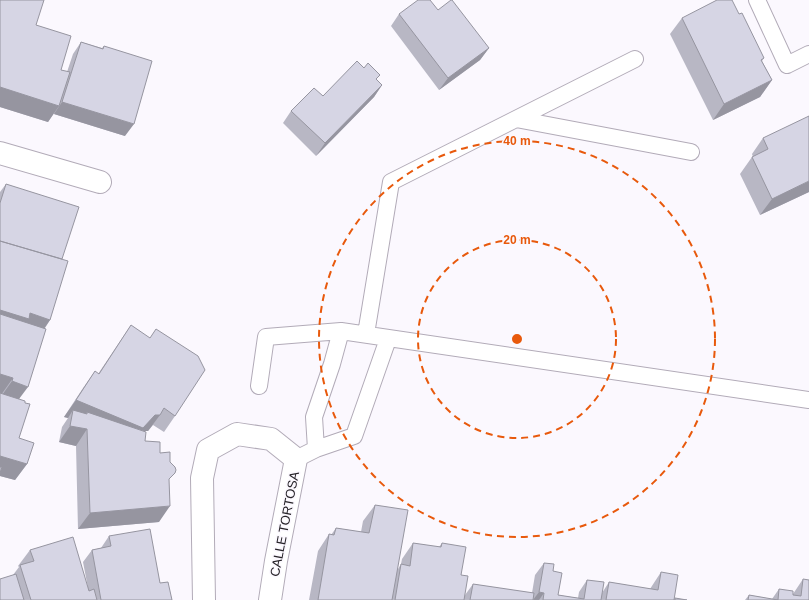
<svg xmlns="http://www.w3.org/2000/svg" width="809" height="600" viewBox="0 0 809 600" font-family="Arial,sans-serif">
<rect width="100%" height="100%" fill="#fbf8fe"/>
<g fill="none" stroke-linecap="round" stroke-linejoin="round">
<g stroke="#b2abb8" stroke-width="18">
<path id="lane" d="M757,0l30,65 22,-11
M516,119l175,33
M366,334l25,-152 244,-123
M259,386l7,-49 75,-6 468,69
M316,449l-2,-32 18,-53 9,-33
M296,459l20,-10 38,-13 34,-97"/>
</g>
<g stroke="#b2abb8" stroke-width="24">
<path id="street" d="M0,153l100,29
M204,600l-2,-122 6,-28 29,-16 34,5 25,20 -20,102 -6,39"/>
</g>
<use href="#lane" stroke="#fff" stroke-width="16"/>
<use href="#street" stroke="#fff" stroke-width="22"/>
</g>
<path fill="#b8b7c4" d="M0,0l36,25 25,45 6,2 6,-18 8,-12 21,6 2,-2 21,90 -71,-22v-1l-6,9 -48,-15z
M438,10l51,38 -9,12 -41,30 -48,-64 8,-12z
M739,14l25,44 -2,3 10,19 -12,17 -47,23 -43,-86 12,-16z
M377,80l5,5 -8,12 -58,59 -33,-33 8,-12 32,-15z
M763,138l46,54 -49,23 -20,-41 12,-17h1l-1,-3z
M6,184l56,75 -12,61 -5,8 -26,71v39l8,26 -12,16 -15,-4v-284z
M131,325l44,91 -11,16 -11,-7 -5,6h-3v10l15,12 9,28 -10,41 -81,7 -2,-83 -17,-4 3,-15 6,-9 -4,-1 19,-29 12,-17 3,3z
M375,505l23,64 3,-5 1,-5 11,-16 26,4 3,-4 19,32 4,20 8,-11 59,9 3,-18 9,-12 9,8 5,24 20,3 1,-6 8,-12 15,13 7,-11 41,7 11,-17 13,28 1,-2 12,2h-378l9,-49 11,-17 2,1 5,-7 25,4 2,-11z
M109,536l51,47 12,17h-172l13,-25 6,-8 -1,-1 12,-16 58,38 -5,-26 9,-12 9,-2z
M803,579l6,21h-64l4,-5 23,4 7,-10 14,5z"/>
<path fill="#9695a0" d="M489,48l-9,12 -41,30 9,-12z
M772,80l-12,17 -47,23 11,-16z
M382,85l-8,12 -58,59 9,-13z
M0,87l59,19 -11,16 -48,-15z
M62,102l72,22 -9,12 -71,-22z
M809,181v11l-49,23 12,-16z
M0,310l30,3 20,7 -11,16 -39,-6z
M0,374l13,4 -12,17h-1z
M12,381l16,6 -12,16 -16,-5z
M76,400l79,15h5l-12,16h-4l-57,-17v-2l-7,11 -7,-13 -5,8 -4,-1z
M70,426l17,3 -11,17 -17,-4z
M0,456l27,8 -12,16 -15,-4z
M170,506l-11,16 -81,7 12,-16z
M539,592l5,1 -5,7h-6z"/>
<path fill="#d6d5e4" stroke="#9695a0" d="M0,0h44l-8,25 35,11 -10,34 9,2 -11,34 -59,-19z
M418,0h12l8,10 13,-10h1l37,48 -41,30 -49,-64z
M717,0h15l7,14 3,-1 22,45 -3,2 11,20 -48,24 -42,-86z
M81,42l22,7 1,-3 48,15 -18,63 -72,-22z
M357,61l7,7 4,-5 12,12 -4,4 6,6 -57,58 -34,-32 23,-23 9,8z
M809,116v65l-37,18 -20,-42 16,-8 -5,-11z
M6,184l73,23 -17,52 -62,-18v-38z
M0,241l68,20 -18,59 -20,-7 -1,6 -29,-9z
M0,314l46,15 -18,58 -16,-6 1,-3 -13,-4z
M131,325l19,13 6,-9 42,27 7,14 -30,46 -11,-8 -4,7h-5l-12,13 -67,-28 19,-29 4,3z
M0,393l25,8v2l5,1 -11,34 15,5 -7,21 -27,-8z
M73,410l14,4v-2l59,20 -1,9 15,1v11l10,-1v10l5,5 1,3 -1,3 -6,6 1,27 -80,7 -3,-84 -17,-3z
M0,467h2l-2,6z
M375,505l33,5 -16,90h-74l11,-66 5,1 2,-7 33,5z
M150,529l10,54 8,-1 4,18h-71l-9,-50 19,-4 -2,-10z
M73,537l16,54 5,-2 3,11h-66l-11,-35 14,-4 -4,-11z
M413,543l28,4 1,-4 24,4 -5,28 7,1 -4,24h-69l6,-36 9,2z
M544,563l10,1 -1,7 9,2 -4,22 26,4 3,-19 17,2 -3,18h-58l1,-7 -5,-1z
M661,572l17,3 -4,25h-68l3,-18 49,8z
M16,574l8,26h-24v-21z
M803,579l6,1v20h-61l1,-5 29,5 1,-11 14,2v4l8,1z
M473,584l61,9 -1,7h-63z
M675,598l12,2h-12z"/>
<g fill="none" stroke="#e8590c" stroke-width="2" stroke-dasharray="7 5">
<circle cx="517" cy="339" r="99"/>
<circle cx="517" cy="339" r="198"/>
</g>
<g text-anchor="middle" stroke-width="3" stroke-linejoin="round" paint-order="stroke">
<g font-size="13" fill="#272429" stroke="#fbf8fe">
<text transform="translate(284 524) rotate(-79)" y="5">CALLE TORTOSA</text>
</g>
</g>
<circle cx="517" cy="339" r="6" fill="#e8590c" stroke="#fbf8fe" stroke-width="2"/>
<g font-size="12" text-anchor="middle" font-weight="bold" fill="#e8590c" stroke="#fbf8fe" stroke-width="3" stroke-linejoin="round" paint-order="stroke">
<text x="517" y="145">40 m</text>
<text x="517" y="244">20 m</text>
</g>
</svg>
